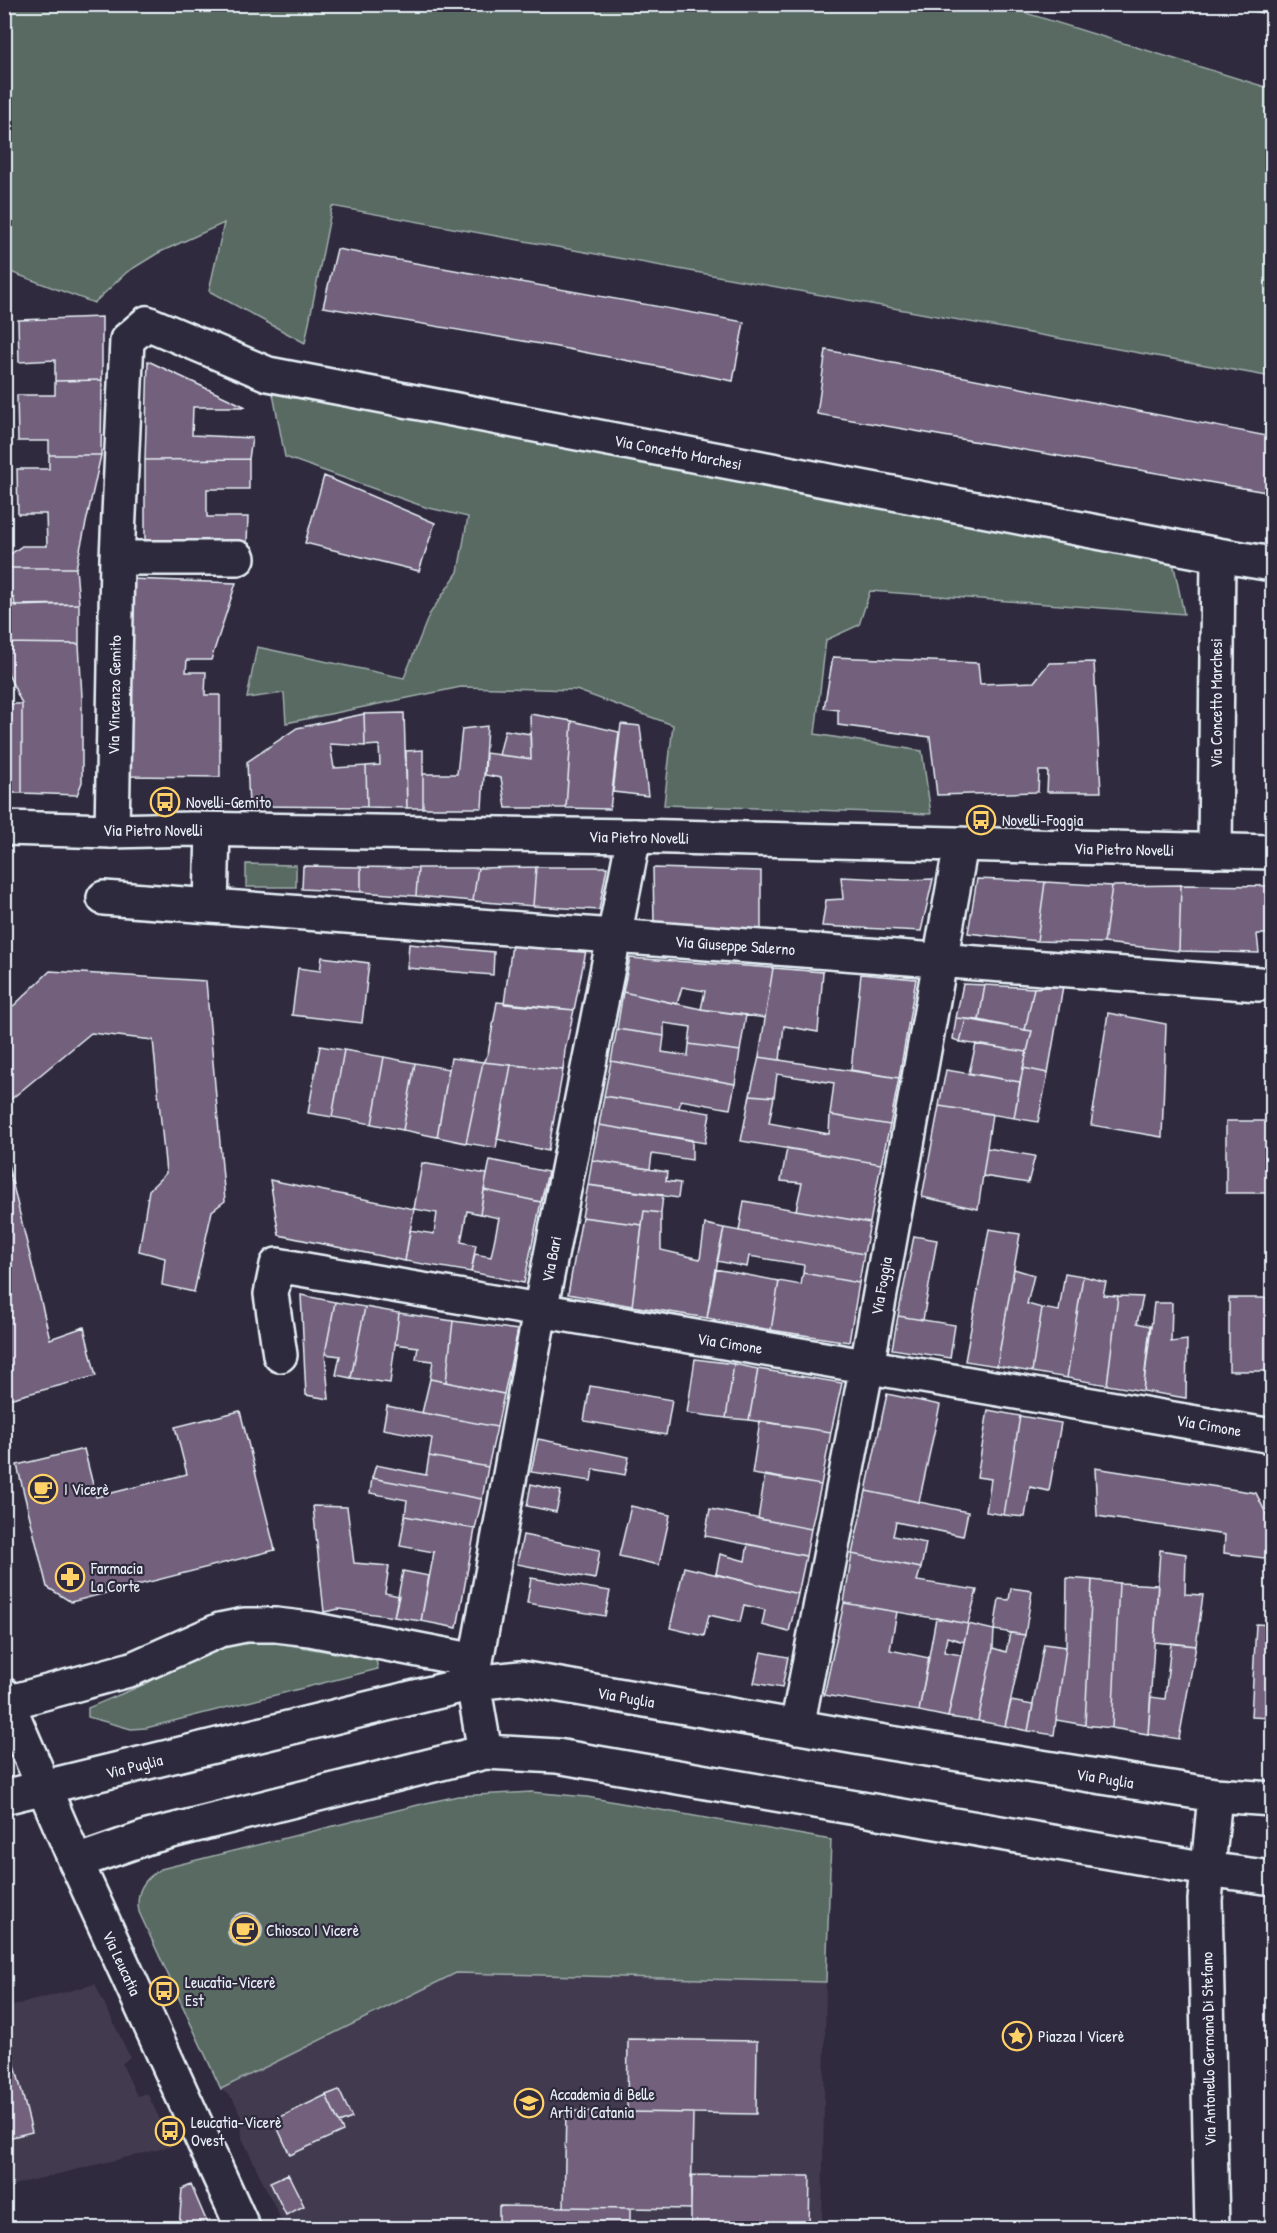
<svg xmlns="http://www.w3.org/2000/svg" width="1277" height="2233" viewBox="0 0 1277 2233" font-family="'Patrick Hand',sans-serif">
<rect width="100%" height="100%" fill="#2f2a3d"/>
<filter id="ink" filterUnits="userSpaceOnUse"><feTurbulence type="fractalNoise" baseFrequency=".0167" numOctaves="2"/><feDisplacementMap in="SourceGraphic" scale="12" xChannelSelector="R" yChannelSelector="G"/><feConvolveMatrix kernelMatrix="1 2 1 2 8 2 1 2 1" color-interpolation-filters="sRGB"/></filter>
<g filter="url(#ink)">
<path fill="#433a50" d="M456,1973l370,9 -4,246h-537l-43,-90 -1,-22 -8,-17 -12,-10z
M95,1984l35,73 -8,7 15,32 10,-3 26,53 -168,41v-179z"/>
<path fill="#586a62" stroke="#a0aead" stroke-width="1.5" d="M4,5h996l272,84v288l-940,-171 -27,137 -96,-52 15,-68 -66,30 -31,19 -33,31 -89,-33z
M273,394l899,163 12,57 -314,-23 -11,34 -33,15 -11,94 107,17 9,63 -267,-9 9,-80 -97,-35 -115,-3 -175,36 -2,-30 -37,5 10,-51 147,31 25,-63 29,-43 10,-55 -43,-10 -140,-50z
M246,864l50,1v22h-50z
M244,1641h22l110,19 2,9 -232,59 -15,1 -43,-12v-9c21,-9 41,-17 61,-26 31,-16 61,-35 95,-41z
M531,1792l56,5 244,43 -5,142 -370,-9 -235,116 -82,-177c-4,-21 5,-33 22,-43l265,-66 32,-7z"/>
<path fill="#72617b" stroke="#e8f1f8" stroke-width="1.5" d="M1221,4h51v11z
M337,249l407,73 -11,59 -181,-35 -229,-39z
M102,317v63l-47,1v-21l-36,2 -1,-42z
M826,350l446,87v56l-455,-79z
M148,361l98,46h-53l-1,28 60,3 -3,21 -104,1z
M102,380l-1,75h-52v-14h-31l-1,-46h38v-14z
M49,455h52l-25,113h-72v-9l18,-13h25l-1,-32h-28l-1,-45h32z
M249,459v30h-42v28h41l-1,26 -102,1v-84z
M324,476l111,47 -16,48 -114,-28z
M4,568h72l3,36 -64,2 -1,-8 -10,-1z
M130,579l106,4 -25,77h-24l-1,12h20l-1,23h15v82l-97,-1z
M79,604v40l-75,-1v-24l6,1 1,-15z
M4,643l75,1 3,53v85l-5,13 -55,-2v-89l-18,-39z
M833,657l145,6 2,21 54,-2 15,-19 45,-1 7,130h-54l1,-21h-9l-1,21 -101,3 -7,-58 -92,-12v-15l-14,-2z
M4,704h18v89h-18z
M404,713l3,95 -40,-1 -1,-41 14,-1 -1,-20 -14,1 -1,-32z
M364,714l1,32 -35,-2 4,24 32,-2 1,41 -118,-1 -2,-44 50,-34z
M530,714l42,7 -6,87h-60l-5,-30 -16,-3 1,-22 45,6z
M572,721l47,11 -9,77 -44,-1z
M621,724l19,2 8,70 -35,-4z
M487,726l-5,82h-59v-34h34l5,-45z
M505,730l25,4 1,25 -32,-4z
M1269,730h3v58h-3z
M423,750v58h-16l-1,-57z
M303,866l58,1v25l-59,-3z
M361,867l57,1 -2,28 -55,-4z
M536,867h71l-8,43 -66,-4z
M536,867l-3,39 -60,-5 5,-33z
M418,868h60l-5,33 -57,-5z
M653,868l108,3v59l-107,-7z
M841,877l64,3 28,-1 -12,52 -99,-5 4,-26 17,-1z
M977,879l68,3 -8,59 -69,-8z
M1045,882l67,4 -8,57 -67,-2z
M1181,885l-2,66 -75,-8 8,-57z
M1181,885l91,1v48h-15l2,19 -80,-2z
M409,944l85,8 -1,23 -86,-7z
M512,944l74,7 -12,59 -70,-6z
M322,957l47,6 -7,60 -70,-8 6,-47 22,3z
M630,958l143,10 -8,50 -64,-9 4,-18 -23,-4 -5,17 -54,-12z
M773,968l50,4 -5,60 -34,-6 -4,34 -21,-3z
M50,971l156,10 19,220 -13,10 -18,81 -32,-7 3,-27 -26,-7 10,-61 17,-17 -13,-133 -62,-7 -87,72v-90z
M861,974l55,5 -17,99 -48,-8z
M963,984l22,1 -6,35 -23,-2z
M985,985l49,3 -9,42 -46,-10z
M1063,986l-15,87 -25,-5 9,-37 -7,-1 9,-42z
M623,992l78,17 45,6 -6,36 -51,-7 2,-17 -27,-4v13l-47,-7z
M497,1002l77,8 -9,40 -2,20 -80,-8 5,-8z
M1108,1013l58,11 -4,113 -71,-12z
M956,1018l10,1 -6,23 -7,-3z
M966,1019l66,12 -5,21 -67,-10z
M617,1029l47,7 -2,16 26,4 1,-12 51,7 -5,33 -124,-23z
M976,1044l51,8 -7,30 -51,-9z
M320,1046l24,4 -12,67 -24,-4z
M344,1050l40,7 -12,67 -40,-7z
M384,1057l31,6 -12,67 -31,-6z
M759,1057l140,21 -9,47 -60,-10 4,-32 -57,-9 -3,23 -24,-2z
M451,1058l32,4 -17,81 -29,-6z
M611,1061l124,23 -5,25 -49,-9 -2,8 -75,-12z
M483,1062l28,3 -15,83 -30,-5z
M415,1063l34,6 -12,68 -34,-7z
M511,1065l52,5 -15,81 -51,-12z
M1023,1068l25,5 -10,49 -24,-4z
M946,1070l74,12 -6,36 -75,-12z
M750,1095l24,2 -5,26 60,11 1,-19 60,10 -9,39 -140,-23z
M604,1096l106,17 -5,30 -106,-18z
M939,1106l53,8 -14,95 -56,-12z
M1226,1121h46v72h-46z
M599,1125l93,15v20l-40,-6 -2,15 -58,-9z
M4,1148l46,191 34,-12 12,49 -91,24z
M787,1148l94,16 -11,59 -74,-13 6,-27 -21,-2z
M987,1148l48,8 -7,27 -45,-7z
M490,1160l58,12 -7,30 -57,-12z
M592,1160l75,12 -1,9 14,2 -2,15 -90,-13z
M422,1163l65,11 -7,40 -13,-3 -6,31 15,3 -5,27 -66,-11 5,-31 24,4 3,-21 -23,-4z
M270,1180l144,29 -9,52 -126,-26z
M588,1185l75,10 -2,18 -17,-2 -2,14 -60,-8z
M484,1190l57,12 -17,81 -53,-11 4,-18 16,3 8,-39 -19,-4z
M744,1201l126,22 -6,31 -125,-23z
M644,1211l17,2v37l39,9 5,-35 19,4 -17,90 -75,-12z
M582,1217l60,8 -10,81 -64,-12z
M724,1228l140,26 -5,29 -56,-10 1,-8 -55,-9 -2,11 -30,-6z
M989,1229l31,5 -23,132 -32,-5z
M914,1236l23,4 -14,80 -25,-4z
M715,1269l64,12 -8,49 -64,-12z
M1014,1269l20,6 -7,29 15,4 -10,64 -35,-6z
M803,1273l56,10 -10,59 -78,-12 8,-49 22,4z
M1065,1273l18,3 -16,102 -35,-6 10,-64 17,3z
M1083,1276l23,6 -3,13 15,1 -11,89 -40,-7z
M301,1295l34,7 -10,52 4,45 -23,-4z
M1118,1296l25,1 -6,26 13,3 -7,65 -36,-6z
M1229,1298h43v73h-43z
M335,1302l30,5 -14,71 -15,-3 4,-19 -15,-2z
M1154,1303h18l-1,39 16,-2 -1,58 -43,-7z
M365,1307l34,6 -9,70 -39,-5z
M399,1313l54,8 -7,61 -16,-3 3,-18 -17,-2 2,-12 -23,-3z
M898,1316l57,9 -5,33 -58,-9z
M453,1321l65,9 -14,64 -58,-12z
M695,1359l39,5 -8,54 -39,-5z
M734,1364l24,5 -9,51 -23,-2z
M758,1369l84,14 -11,49 -82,-12z
M430,1379l74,15 -7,33 -75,-14z
M590,1386l82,14 -6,35 -82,-14z
M887,1394l53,11 -21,97 -53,-11z
M387,1406l110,21 -9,40 -59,-11 3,-18 -49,-9z
M988,1410l32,6 -16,99 -18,-3 5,-33 -14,-2z
M240,1411l35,139 -204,52 -24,-15 -30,-122 67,-16 12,48 91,-23 -12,-47z
M1020,1416l41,7 -12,68 -19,-4 -5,30 -21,-2z
M760,1421l71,11 -10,53 -69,-11z
M538,1439l91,18 -4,18 -32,-6 -2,12 -60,-9z
M429,1456l59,11 -6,32 -110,-21 4,-13 50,10z
M1095,1468l161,25 16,33v33l-48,-6 1,-18 -128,-19z
M765,1475l56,10 -10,44 -53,-10z
M372,1478l110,21 -7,30 -70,-13 2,-16 -37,-7z
M531,1484l30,7 -5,21 -29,-6z
M866,1491l102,21 -5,24 -67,-14 -3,14 33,7 -5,25 -69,-14z
M313,1506l34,1 7,56 35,3 -4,27 14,3 -5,21 -55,-8 -15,3z
M631,1506l39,9 -11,50 -40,-9z
M710,1509l101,20 -5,27 -101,-20z
M405,1516l70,13 -18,99 -36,-7 13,-69 -34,-6z
M523,1535l77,15 -5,29 -78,-15z
M748,1544l58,12 -8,38 -82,-20 4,-20 25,7z
M1160,1550l26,4 -1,40 18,1 -7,51 -42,-4z
M852,1554l69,14 -4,13 60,9 -9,34 -124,-21z
M684,1567l114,27 -9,38 -27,-7 3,-15 -21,-5 -4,17 -31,-7 -5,21 -34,-8z
M403,1571l26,5 -8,45 -27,-4z
M531,1578l79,13 -5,25 -78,-13z
M1067,1578l25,2 -7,145 -29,-5 10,-73z
M1092,1580l27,3 -7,145 -27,-3z
M1119,1583l39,2 -10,149 -36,-6z
M1011,1588l21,3 -7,44 -31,-5 5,-31 10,1z
M844,1603l53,9 -7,38 39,8 -10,53 -95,-16z
M936,1618l32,6 -4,18 -17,-5 -3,15 17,3 -13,62 -29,-6z
M968,1624l26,6 -1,18 -15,73 -30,-4z
M1256,1624l16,1v93l-21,-1z
M1010,1633l15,2 -20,91 -27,-5 15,-73 13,4z
M1171,1643l25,3 -17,93 -31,-5 3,-37 14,2z
M1044,1644l22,3 -12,88 -26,-4z
M761,1652l27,5 -6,31 -28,-5z
M1011,1701l22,4 -5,26 -23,-5z
M228 1930a17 17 0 1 1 34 0a17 17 0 1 1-34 0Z
M628,2039l129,2 -1,73 -129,-2z
M12,2053l20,79 -28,7v-84z
M339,2090l13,28 -13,5 -13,-28z
M326,2095l17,36 -53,24 -16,-35z
M566,2111l127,2 -2,96 -127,-2z
M288,2174l16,32 -18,9 -16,-33z
M691,2175l119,1 -1,52h-118z
M191,2185l18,42 -30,1 3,-39z
M499,2206l131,2v20h-131z"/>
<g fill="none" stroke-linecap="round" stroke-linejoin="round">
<g stroke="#e8f1f8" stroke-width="38">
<path id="minor" d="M1218,555l54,9
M117,558h121
M213,830l-2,76 1048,78
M112,831l5,-273 10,-218 20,-17 121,51 950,181 -3,296
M104,898l107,8
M280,1355l-9,-61 6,-29 995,171
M7,1703l125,-34 88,-39 25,-5h31l34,4 166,32
M797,1727l70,-361 94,-521
M485,1752l-12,-69 3,-22 64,-350 94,-475
M4,1797l469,-114 47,-5 370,65 325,52 57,4
M76,1862l72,-25 337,-85 72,4 650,113 65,9
M1212,2228l-7,-328 10,-105"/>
</g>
<g stroke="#e8f1f8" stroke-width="38">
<path id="major" d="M4,828l108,3 79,-2 443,7 638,16
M4,1695l72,167 167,366"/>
</g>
<use href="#minor" stroke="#2f2a3d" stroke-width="33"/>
<use href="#major" stroke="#2f2a3d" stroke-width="33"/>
</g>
</g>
<defs>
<g id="bus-ring" transform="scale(1.5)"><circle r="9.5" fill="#2f2a3d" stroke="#ffd166" stroke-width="1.5"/><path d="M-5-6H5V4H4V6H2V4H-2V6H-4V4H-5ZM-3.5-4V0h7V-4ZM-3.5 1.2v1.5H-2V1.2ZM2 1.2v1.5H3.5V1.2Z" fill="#ffd166"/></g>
<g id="cafe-ring" transform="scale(1.5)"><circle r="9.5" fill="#2f2a3d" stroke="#ffd166" stroke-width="1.5"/><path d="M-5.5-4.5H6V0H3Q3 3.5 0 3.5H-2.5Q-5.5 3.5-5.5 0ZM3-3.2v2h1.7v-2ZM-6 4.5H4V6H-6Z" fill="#ffd166"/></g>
<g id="pharmacy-ring" transform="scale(1.5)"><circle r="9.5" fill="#2f2a3d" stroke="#ffd166" stroke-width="1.5"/><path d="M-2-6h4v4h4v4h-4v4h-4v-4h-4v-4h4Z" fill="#ffd166"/></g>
<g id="sight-ring" transform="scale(1.5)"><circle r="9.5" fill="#2f2a3d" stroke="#ffd166" stroke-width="1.5"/><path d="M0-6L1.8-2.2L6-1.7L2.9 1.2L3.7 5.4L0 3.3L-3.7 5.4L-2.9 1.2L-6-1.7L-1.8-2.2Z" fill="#ffd166"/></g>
<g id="university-ring" transform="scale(1.5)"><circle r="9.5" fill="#2f2a3d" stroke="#ffd166" stroke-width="1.5"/><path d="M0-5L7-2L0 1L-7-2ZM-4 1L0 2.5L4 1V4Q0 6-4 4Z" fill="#ffd166"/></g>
</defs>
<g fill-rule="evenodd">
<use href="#bus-ring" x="165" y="802"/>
<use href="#bus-ring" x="981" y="820"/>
<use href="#cafe-ring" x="43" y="1489"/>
<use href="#pharmacy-ring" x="70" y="1577"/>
<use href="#cafe-ring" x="245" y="1930"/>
<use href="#bus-ring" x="164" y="1991"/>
<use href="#sight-ring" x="1017" y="2036"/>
<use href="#university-ring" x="529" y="2103"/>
<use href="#bus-ring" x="170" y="2131"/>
</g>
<g text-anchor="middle" stroke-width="4.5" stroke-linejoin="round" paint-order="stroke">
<g font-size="16" fill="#e8f1f8" stroke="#2f2a3d">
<text transform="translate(678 452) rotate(11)" y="6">Via Concetto Marchesi</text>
<text transform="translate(114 695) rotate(-89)" y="6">Via Vincenzo Gemito</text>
<text transform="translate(1216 703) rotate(-90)" y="6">Via Concetto Marchesi</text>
<text x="153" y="836">Via Pietro Novelli</text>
<text transform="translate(639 837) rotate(1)" y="6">Via Pietro Novelli</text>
<text transform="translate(1124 849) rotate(1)" y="6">Via Pietro Novelli</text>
<text transform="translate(735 945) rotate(4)" y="6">Via Giuseppe Salerno</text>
<text transform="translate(551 1259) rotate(-79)" y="6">Via Bari</text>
<text transform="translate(881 1286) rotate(-80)" y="6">Via Foggia</text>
<text transform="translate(730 1343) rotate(9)" y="6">Via Cimone</text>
<text transform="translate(1209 1425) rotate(10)" y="6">Via Cimone</text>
<text transform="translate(626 1697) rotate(10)" y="6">Via Puglia</text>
<text transform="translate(134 1766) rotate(-14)" y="6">Via Puglia</text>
<text transform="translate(1105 1778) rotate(9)" y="6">Via Puglia</text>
<text transform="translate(122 1963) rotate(65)" y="6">Via Leucatia</text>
<text transform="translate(1208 2049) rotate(-91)" y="6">Via Antonello Germanà Di Stefano</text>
</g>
<g font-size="16" fill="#e8f1f8" stroke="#2f2a3d" text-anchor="start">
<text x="186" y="808">Novelli-Gemito</text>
<text x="1002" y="826">Novelli-Foggia</text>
<text x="64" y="1495">I Vicerè</text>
<text x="91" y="1574">Farmacia<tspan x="91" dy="18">La Corte</tspan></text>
<text x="266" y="1936">Chiosco I Vicerè</text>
<text x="185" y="1988">Leucatia-Vicerè<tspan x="185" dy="18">Est</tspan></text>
<text x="1038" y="2042">Piazza I Vicerè</text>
<text x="550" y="2100">Accademia di Belle<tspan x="550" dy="18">Arti di Catania</tspan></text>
<text x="191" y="2128">Leucatia-Vicerè<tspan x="191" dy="18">Ovest</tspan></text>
</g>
</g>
<rect width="1277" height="2233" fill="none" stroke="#2f2a3d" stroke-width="24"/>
<rect x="12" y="12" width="1253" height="2209" fill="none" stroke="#e8f1f8" stroke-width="2" filter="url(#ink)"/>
</svg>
